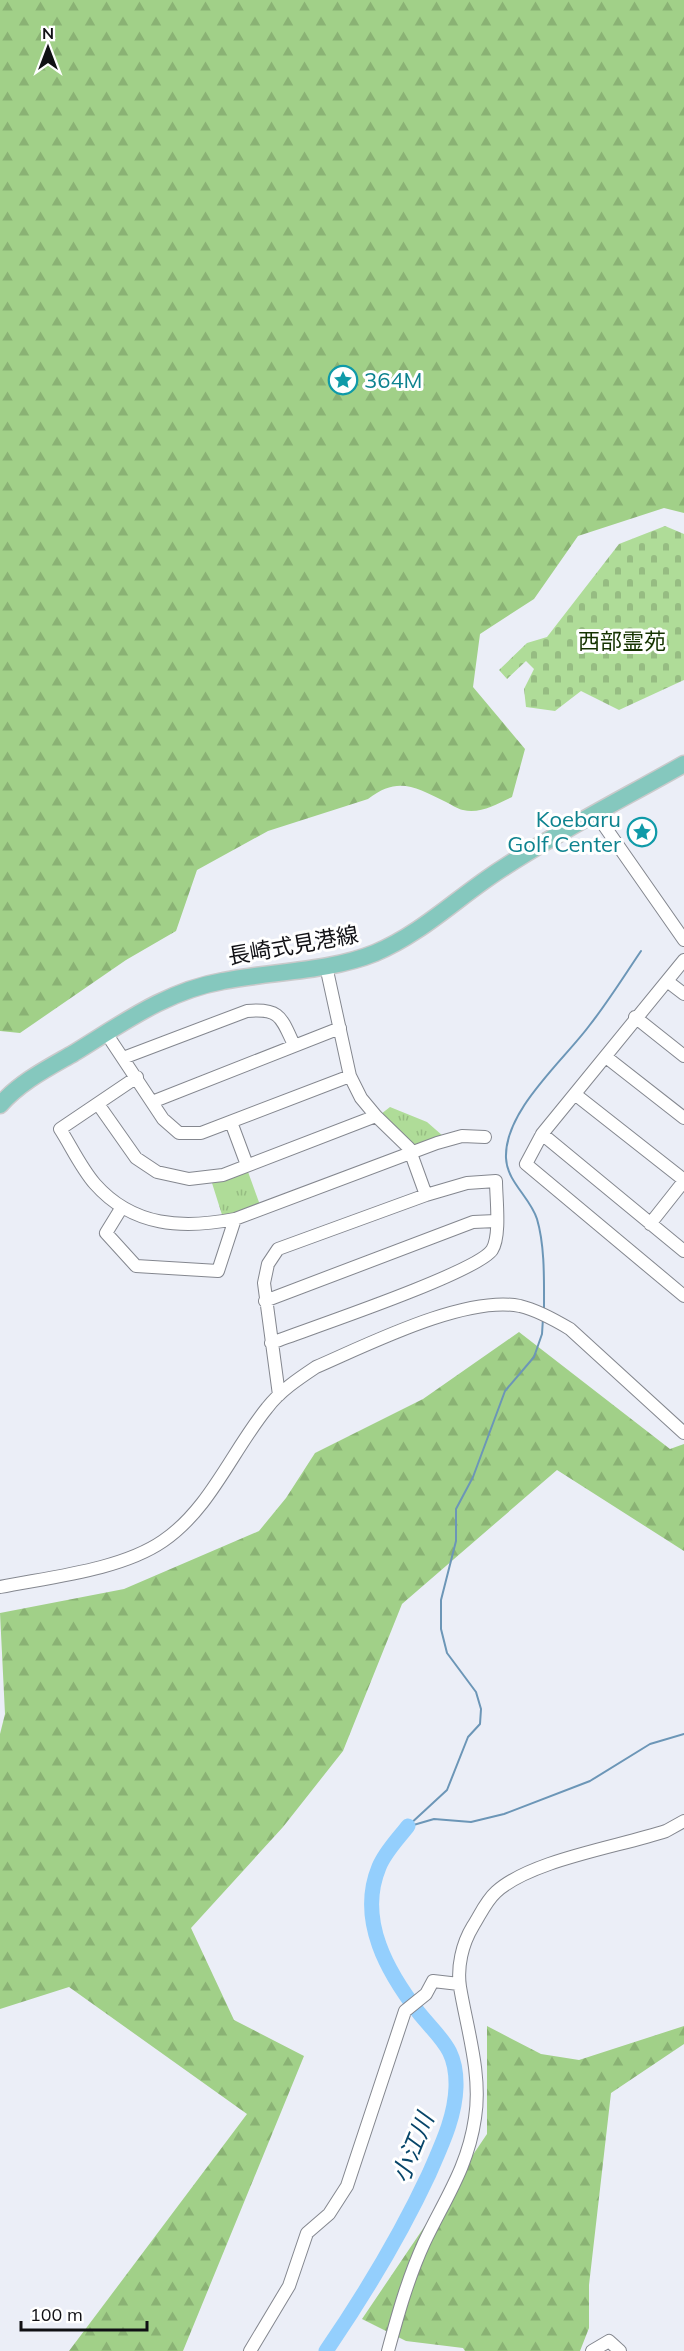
<svg xmlns="http://www.w3.org/2000/svg" width="684" height="2351" viewBox="0 0 684 2351" font-family="Mulish,'Noto Sans JP',sans-serif">
<defs>
<pattern id="grass-tufts" width="24" height="20" patternUnits="userSpaceOnUse" patternTransform="scale(1.5)"><rect width="24" height="20" fill="#afdc98"/><path d="M3 7l-1-3M5 7V3M7 7l1-3M15 17l-1-3M17 17v-4M19 17l1-3" fill="none" stroke="#96bc82"/></pattern>
<pattern id="forest-firs" width="22" height="20" patternUnits="userSpaceOnUse" patternTransform="scale(1.5)"><rect width="22" height="20" fill="#a1d088"/><path d="M5 1l3.5 6h-7zM16 11l3.5 6h-7z" fill="#8ab274"/></pattern>
<pattern id="cemetery-stones" width="16" height="16" patternUnits="userSpaceOnUse" patternTransform="scale(1.5)"><rect width="16" height="16" fill="#afdc98"/><path d="M2 7V4a2 2 0 0 1 4 0v3zM10 15v-3a2 2 0 0 1 4 0v3z" fill="#96bc82"/></pattern>
</defs>
<rect width="100%" height="100%" fill="#ebeef7"/>
<path fill="url(#grass-tufts)" d="M390,1107l37,15 16,14 -30,10 -32,-32z
M247,1169l13,36 -37,13 -11,-35z"/>
<path fill="url(#forest-firs)" d="M0,0h684v513l-20,-5 -86,28 -44,63 -54,35 -7,53 52,62 -13,48c-16,7 -31,17 -49,13 -6,-1 -12,-6 -17,-8 -31,-15 -48,-26 -78,-3l-100,32 -71,39 -21,61 -50,29 -106,73 -20,-2z
M519,1332l151,117 14,-5v107l-127,-81 -155,134 -59,147 -60,76 -92,101 43,92 70,36 -121,295h-114l178,-237 -178,-127 -69,22v-275l5,-20 -5,-101 124,-24 135,-58 27,-33 29,-45 108,-54z
M487,2026l54,28 38,6 105,-34v18l-73,49 -22,192v43l-9,23h-115l-2,-3 -57,-7 -44,-22 125,-185z"/>
<path fill="url(#cemetery-stones)" d="M665,526l19,8v146l-65,30 -38,-19 -26,20 -29,-4 -2,-18 10,-20 -8,-8 -19,18 -8,-9 28,-27 20,-6 72,-93z"/>
<g fill="none" stroke-linecap="round" stroke-linejoin="round">
<path stroke="#6c96b7" stroke-width="2" d="M544,1309c0,-28 1,-63 -7,-90 -7,-22 -30,-37 -31,-61 -2,-47 57,-97 83,-132 19,-24 35,-50 52,-75
M408,1826l39,-36 21,-53 12,-13 1,-15 -5,-17 -29,-39 -6,-24v-29l15,-59v-32l17,-32 32,-86 29,-34 8,-23 1,-16
M410,1826l24,-7 37,3 33,-8 86,-33 60,-37 34,-10"/>
<path stroke="#94cffd" stroke-width="15" d="M326,2351c39,-57 74,-115 103,-177 12,-28 26,-56 27,-87 1,-38 -15,-47 -37,-74 -31,-40 -62,-93 -40,-146 6,-15 19,-28 29,-41"/>
<g stroke="#84878f" stroke-width="14">
<path id="minor" d="M596,814l88,126
M684,960l-142,174 -16,30 158,132
M667,981l17,13
M635,1017l49,39
M106,1033l57,86 16,14h22l149,-57
M606,1057l78,61
M123,1058l124,-47c33,-3 34,6 47,34
M137,1077l-77,52c11,17 21,39 35,55 38,43 88,45 140,35l202,-76 25,-7 23,1
M576,1095l108,85
M152,1102l188,-74
M98,1104l38,54 21,14 32,7 34,-4 153,-59
M231,1122l16,43
M542,1134l142,117
M122,1207l-16,26 30,33 82,5 17,-52
M650,1224l34,-43
M265,1301l208,-79 23,-1
M271,1343c37,-14 205,-70 221,-93 9,-14 4,-52 4,-69l-29,2 -41,12
M279,1395l-15,-112 4,-19 10,-15 148,-54 -17,-47 -33,-32 -15,-18 -11,-22 -24,-110
M0,1587c50,-10 121,-17 163,-46 47,-32 69,-90 104,-133 13,-17 31,-29 49,-41 51,-22 149,-72 204,-61 17,4 35,14 50,23l114,104
M250,2351l39,-65 18,-53 22,-19 18,-28 58,-175 21,-17 7,-13 26,3
M388,2351c10,-37 20,-73 36,-108 21,-44 44,-76 51,-125 7,-43 -8,-89 -15,-131 -3,-20 2,-43 13,-61 7,-11 13,-25 23,-34 35,-32 122,-45 170,-61l18,-10
M592,2351l17,-10 11,10"/>
</g>
<g stroke="#cacacb" stroke-width="19">
<path id="major" d="M0,1105c20,-23 48,-37 74,-52 49,-30 92,-62 149,-72 50,-10 105,-9 152,-28 48,-20 85,-58 128,-85 58,-38 121,-70 181,-104"/>
</g>
<use href="#minor" stroke="#fff" stroke-width="12"/>
<use href="#major" stroke="#85c8be" stroke-width="16"/>
</g>
<defs>
<g id="sight-ring" transform="scale(1.5)"><circle r="9.5" fill="#fff" stroke="#0f9aa8" stroke-width="1.5"/><path d="M0-6L1.8-2.2L6-1.7L2.9 1.2L3.7 5.4L0 3.3L-3.7 5.4L-2.9 1.2L-6-1.7L-1.8-2.2Z" fill="#0f9aa8"/></g>
</defs>
<g fill-rule="evenodd">
<use href="#sight-ring" x="343" y="380"/>
<use href="#sight-ring" x="642" y="832"/>
</g>
<g text-anchor="middle" stroke-width="6" stroke-linejoin="round" paint-order="stroke">
<g font-size="22" fill="#0d838f" stroke="#fff" text-anchor="start">
<text x="364" y="388">364M</text>
<text x="621" y="827" text-anchor="end">Koebaru<tspan x="621" dy="25">Golf Center</tspan></text>
</g>
<g font-size="22" fill="#153300" stroke="#fff">
<text x="622" y="649">西部霊苑</text>
</g>
<g font-size="22" fill="#101014" stroke="#fff">
<text transform="translate(293 945) rotate(-10)" y="8">長崎式見港線</text>
</g>
<g font-size="24" font-style="italic" fill="#074569" stroke="#fff">
<text transform="translate(413 2148) rotate(-68)" y="8">小江川</text>
</g>
</g>
<g transform="translate(48 48)" stroke="#ffffff" stroke-width="4.5" paint-order="stroke">
<path d="M0-4.5L10 22L0 15L-10 22Z" fill="#101014"/>
<text y="-9" font-size="16" font-weight="bold" text-anchor="middle" fill="#101014">N</text>
</g>
<path d="M21 2321v9h126v-9" fill="none" stroke="#101014" stroke-width="3"/>
<text x="30" y="2321" font-size="18" fill="#101014" stroke="#ffffff" stroke-width="4.5" paint-order="stroke">100 m</text>
</svg>
